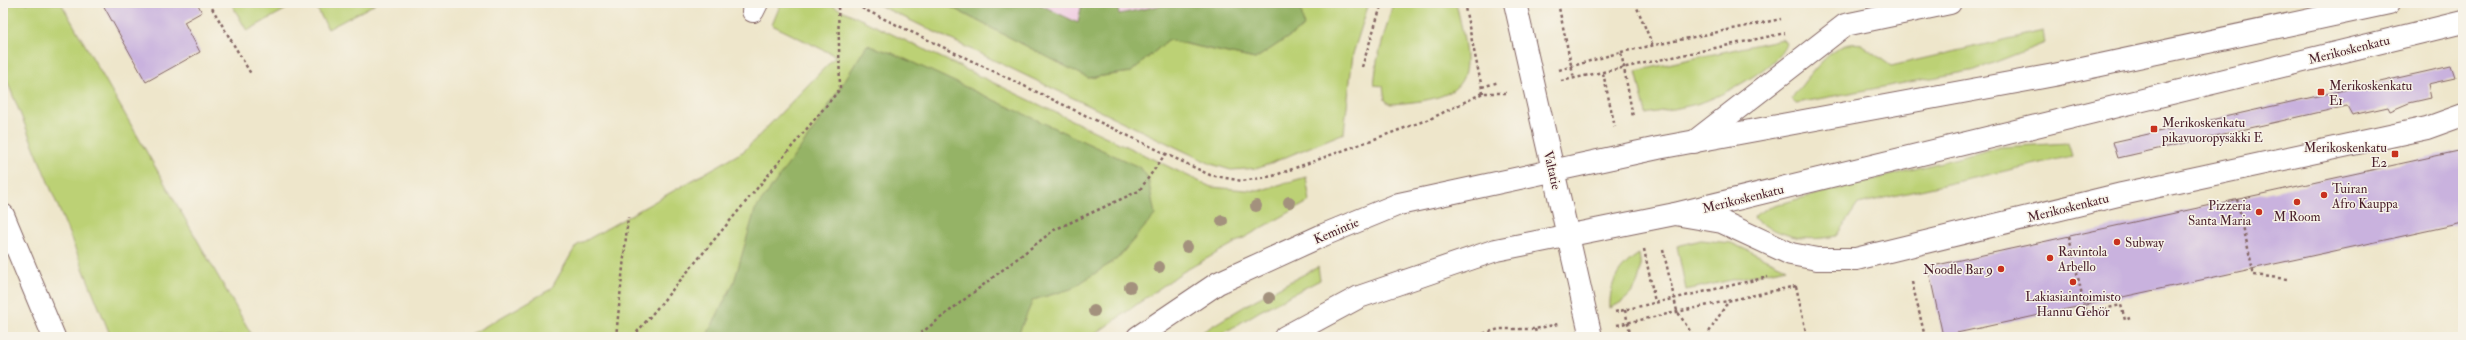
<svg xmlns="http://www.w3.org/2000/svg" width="2466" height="340" viewBox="0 0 2466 340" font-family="'IM FELL Double Pica',serif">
<rect width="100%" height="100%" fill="#f7f3e8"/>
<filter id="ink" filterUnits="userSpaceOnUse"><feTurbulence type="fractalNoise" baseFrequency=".025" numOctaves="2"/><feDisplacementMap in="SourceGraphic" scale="8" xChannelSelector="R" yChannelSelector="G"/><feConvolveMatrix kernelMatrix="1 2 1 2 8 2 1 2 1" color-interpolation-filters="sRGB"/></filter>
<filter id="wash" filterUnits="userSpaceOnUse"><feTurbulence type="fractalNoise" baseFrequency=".012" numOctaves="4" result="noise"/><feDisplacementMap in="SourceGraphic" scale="16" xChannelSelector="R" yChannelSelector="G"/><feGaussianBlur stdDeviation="0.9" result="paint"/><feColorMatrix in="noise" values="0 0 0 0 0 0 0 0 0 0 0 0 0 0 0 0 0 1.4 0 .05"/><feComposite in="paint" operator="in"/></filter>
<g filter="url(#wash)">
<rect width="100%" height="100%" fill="#eee6cb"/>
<path fill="#f1d0e3" d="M1037,3h45l-3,20z
M1117,3h56l-54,11z"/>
<path fill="#bcd175" stroke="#837850" d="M3,3h58l192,334h-142l-108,-266z
M231,3h66l-50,28z
M314,3h63l-49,26z
M781,3h46l384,184 47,4 48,-14 4,24 -129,72 -90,64h-625l85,-48 25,-43 168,-95 92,-95 -64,-31z
M874,3h69l146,75 42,-6 37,-32 87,19 48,-32 -3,-24h69l-16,51 -9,79 -85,35 -28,2 -20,-6z
M1393,3h63c18,75 20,96 -66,101l-5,-4 -2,-14 -9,-1 3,-24z
M2043,31l2,12 -70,27 -179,33 -4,-4c2,-6 9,-12 13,-18 13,-15 32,-42 56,-37l30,22z
M1782,39l4,4c-6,23 -64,53 -86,60 -17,5 -36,7 -54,11l-10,-43z
M2068,143l4,13 -214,48 -22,32c-26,5 -43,3 -66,-8 -6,-3 -12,-5 -16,-10 2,-8 31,-15 40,-18l206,-53z
M1701,240l30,3 55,25 -100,22 -9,-44z
M1639,254c5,26 -5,44 -29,54 -1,-24 8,-41 29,-54z
M1318,267l2,13 -60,31 -43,26h-23l61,-37z"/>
<path fill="#95b366" stroke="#706948" d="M943,3h94l41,20 4,-20h35l2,11 54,-11h127l4,24 -49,32 -87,-19 -37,32 -43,6z
M867,45l25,8 249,115 7,10 7,37 -38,44 -46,30 -38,11 -16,37h-311l28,-55 21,-72 59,-81z"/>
<g id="blocks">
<path fill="#c9b2de" d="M102,3h95l5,9 -18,10 16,30 -54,30z
M2451,66l4,12 -27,6 3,14 -22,5 -19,8 -2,-4 -36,8 -5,-9 -229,52 -5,-16z
M2463,150v73l-520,113 -15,-69z"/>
</g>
</g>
<g filter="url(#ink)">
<use href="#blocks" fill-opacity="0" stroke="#836563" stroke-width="1"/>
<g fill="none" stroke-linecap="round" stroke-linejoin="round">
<g stroke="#836563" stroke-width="24">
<path id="minor" d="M753,11l4,-8
M1694,142l151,-117 105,-22
M1675,214l47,8 69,32 26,5h39l266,-65 305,-66 36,-13"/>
</g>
<g stroke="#836563" stroke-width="24">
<path id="tertiary" d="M1515,3l76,334"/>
</g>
<g stroke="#836563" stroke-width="24">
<path id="primary" d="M1138,337l80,-54 103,-47 78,-32 259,-56 396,-73 335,-72
M1285,337l74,-40 137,-47 179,-36 788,-192"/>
</g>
<g stroke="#836563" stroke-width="24">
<path id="trunk" d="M3,215l51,122"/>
</g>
<path stroke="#836563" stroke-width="2.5" stroke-dasharray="3 3" stroke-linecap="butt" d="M209,3l42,71
M851,3l359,172 32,6 31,-5 159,-58 51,-25h23
M1464,3l19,90
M1558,3l16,76
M1635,3l18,43
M1621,52l160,-33
M1362,67l20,-64
M1559,70l62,-18 12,65
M1603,73l12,54
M1561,81l224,-48
M1482,87l17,-5
M2237,199l17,76 33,4
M2069,237l17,76 35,-8 4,15 5,-2
M1644,249l11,53
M1663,249l14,62 17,26
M1912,282l13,55
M1796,286l11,51
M1625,310l6,27
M1615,312l153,-35
M1617,325l179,-39
M1535,329l2,8
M616,337l12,-120
M633,337l207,-248 -2,-86
M916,337l138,-107 85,-39 27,-38
M1472,337l27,-8h36l23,-5
M1706,337l23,-37"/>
<use href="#minor" stroke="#fff" stroke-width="22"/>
<use href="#tertiary" stroke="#fff" stroke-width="22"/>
<use href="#primary" stroke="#fff" stroke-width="22"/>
<use href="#trunk" stroke="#fff" stroke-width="22"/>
</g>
<g fill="#a3917d">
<circle cx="1289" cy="202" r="6"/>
<circle cx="1256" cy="206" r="6"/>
<circle cx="1222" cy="221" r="6"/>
<circle cx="1187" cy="247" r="6"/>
<circle cx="1159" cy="267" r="6"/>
<circle cx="1130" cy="287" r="6"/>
<circle cx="1269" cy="298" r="6"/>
<circle cx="1094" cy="311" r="6"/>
</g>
</g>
<g fill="#c8321e" stroke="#f7f3e8" stroke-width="1.5">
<rect x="2317" y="88" width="8" height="8" rx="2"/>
<rect x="2150" y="125" width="8" height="8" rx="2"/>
<rect x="2391" y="150" width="8" height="8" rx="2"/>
<circle cx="2324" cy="195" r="4"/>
<circle cx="2297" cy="202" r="4"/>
<circle cx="2259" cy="212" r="4"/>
<circle cx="2117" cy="242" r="4"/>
<circle cx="2050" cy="258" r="4"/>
<circle cx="2001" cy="269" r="4"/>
<circle cx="2073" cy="282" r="4"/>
</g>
<g text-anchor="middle" stroke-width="3" stroke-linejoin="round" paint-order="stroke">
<g font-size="13" fill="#4a1f2b" stroke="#f7f3e8">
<text transform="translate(2349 49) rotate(-14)" y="5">Merikoskenkatu</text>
<text transform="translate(1553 170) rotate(77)" y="5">Valtatie</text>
<text transform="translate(1743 198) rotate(-14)" y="5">Merikoskenkatu</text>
<text transform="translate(2068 207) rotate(-14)" y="5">Merikoskenkatu</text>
<text transform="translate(1336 230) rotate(-23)" y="5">Kemintie</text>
</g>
<g font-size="13" fill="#4a1f2b" stroke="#f7f3e8" text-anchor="start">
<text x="2329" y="90">Merikoskenkatu<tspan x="2329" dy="15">E1</tspan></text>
<text x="2162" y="127">Merikoskenkatu<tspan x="2162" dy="15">pikavuoropysäkki E</tspan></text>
<text x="2387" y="152" text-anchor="end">Merikoskenkatu<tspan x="2387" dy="15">E2</tspan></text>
<text x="2332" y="193">Tuiran<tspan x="2332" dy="15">Afro Kauppa</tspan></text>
<text x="2251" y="210" text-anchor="end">Pizzeria<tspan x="2251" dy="15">Santa Maria</tspan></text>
<text x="2297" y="221" text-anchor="middle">M Room</text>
<text x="2125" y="247">Subway</text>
<text x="2058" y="256">Ravintola<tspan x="2058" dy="15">Arbello</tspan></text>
<text x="1993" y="274" text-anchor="end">Noodle Bar 9</text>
<text x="2073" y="301" text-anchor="middle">Lakiasiaintoimisto<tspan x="2073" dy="15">Hannu Gehör</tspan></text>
</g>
</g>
<rect width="2466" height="340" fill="none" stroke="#f7f3e8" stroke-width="16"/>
</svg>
